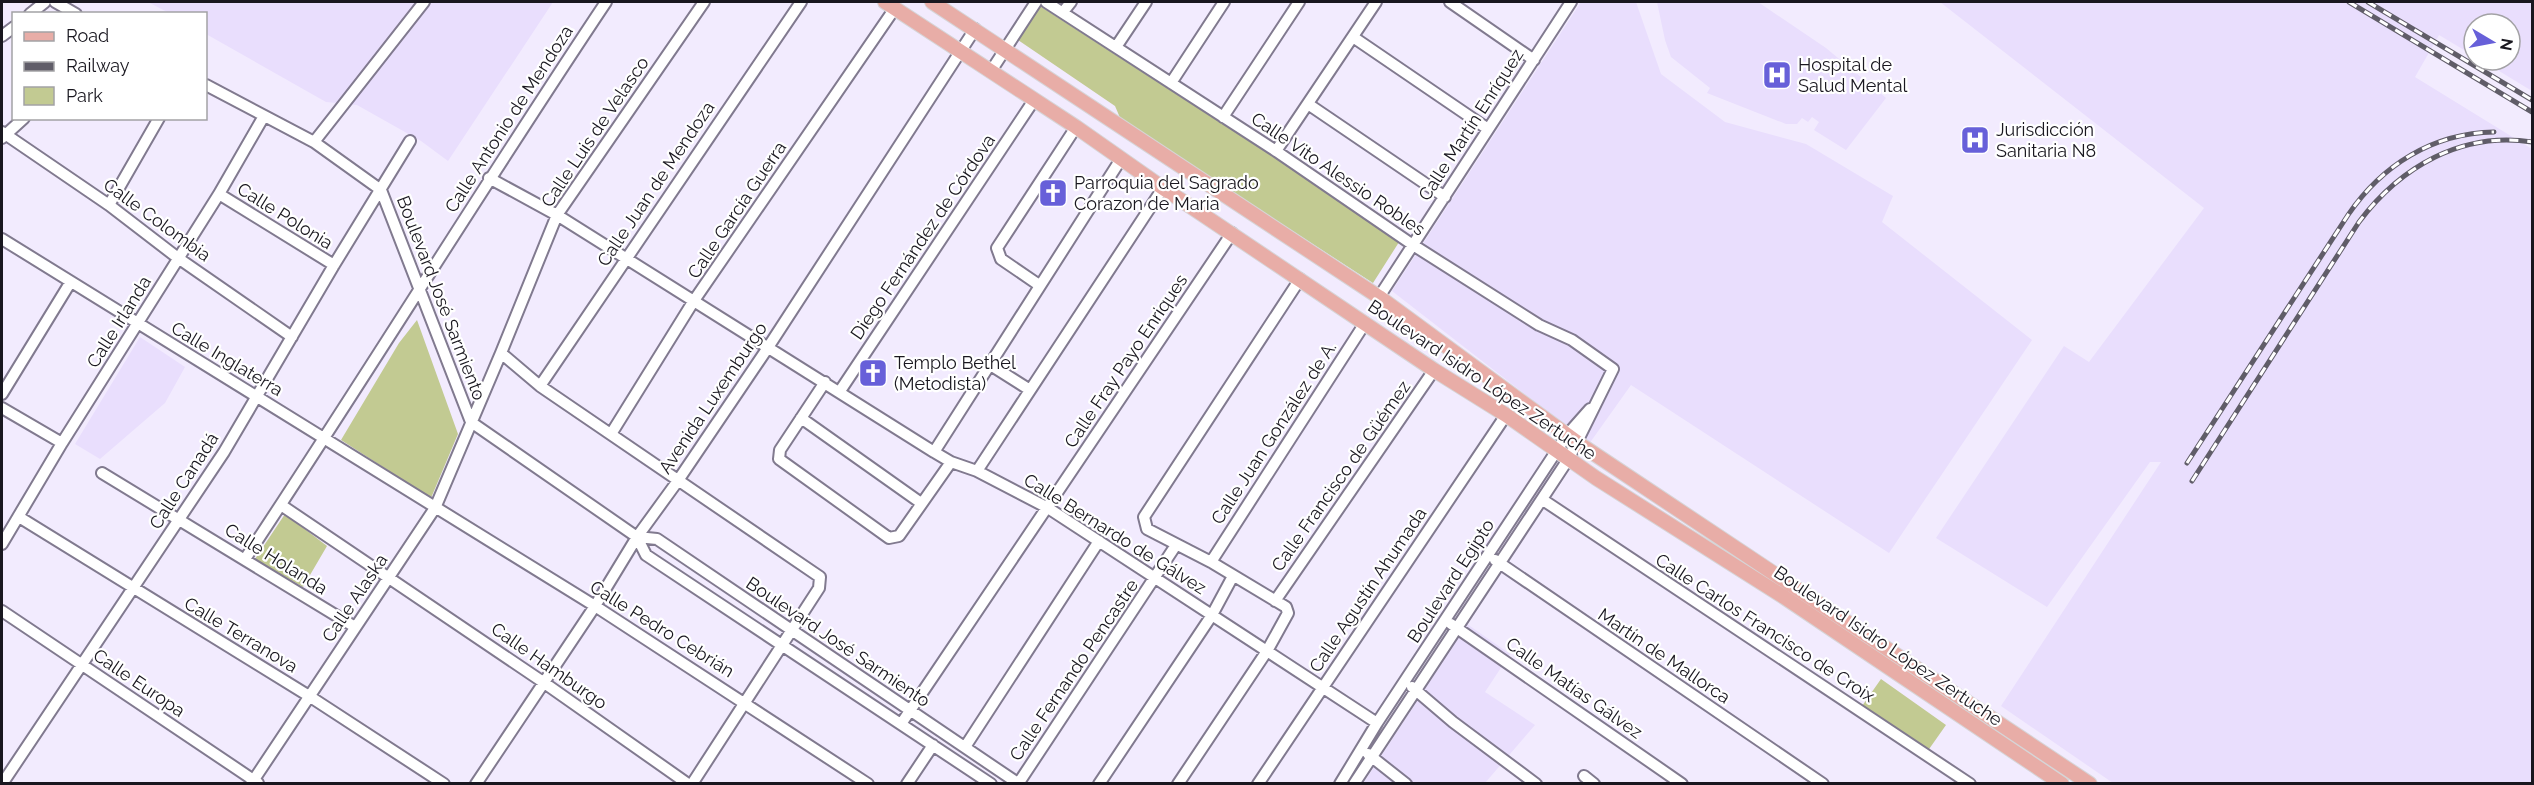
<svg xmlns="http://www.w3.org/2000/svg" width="2534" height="785" viewBox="0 0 2534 785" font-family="Raleway,sans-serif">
<rect width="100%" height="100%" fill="#f2ebfe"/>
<path fill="#e9defd" d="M148,2h405l-105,159 -27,-20 -64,-36 -31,-3 -120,-68v-20l-37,-1z
M1581,2h55l25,72 64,48 81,22 87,52 -11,26 150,118 -143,213 -258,-168 -42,59 -197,-153z
M1657,2h101l68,46 60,50 -40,52 -32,-20 5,-8 -7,-5 -4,5 -6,-4 -5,6h-11l-79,-31 3,-5 -39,-31 -6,-17z
M1940,2h592v89l-51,-31h29v-36h-36v32l-35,-21 -24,42 117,72v634h-419l-112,-77 160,-244h-11l-103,145 -111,-69 128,-192 25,16 115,-154z
M140,337l45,30 -20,36 -65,56 -25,-15z
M1467,624l43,30 -25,38 50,33 -50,58 -122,1z"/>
<path fill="#c2ca92" d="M1040,6l361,233 -28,44 -252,-163 -6,-14 -97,-66z
M417,320l41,114 -27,64 -90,-58 58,-97z
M285,514l42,32 -24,41 -48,-28z
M1881,679l65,46 -19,27 -65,-46z"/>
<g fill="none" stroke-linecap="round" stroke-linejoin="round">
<g stroke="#817a8f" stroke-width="14">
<path id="minor" d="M55,2l21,12
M1046,2l230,149 137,94 126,80 33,15 41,29 -44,89 -215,326
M1450,2l84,58
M1063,12l8,-10
M30,14l15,-12
M2,36l12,-9
M1353,37l135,92
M1116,47l30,-45
M991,71l45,-69
M1171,83l53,-81
M206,85l108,57 67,48 90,232 166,115 20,2 362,245
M1308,104l137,93
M1223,117l76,-115
M2,132l107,73 69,53 114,79
M2,138l22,-20
M314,142l110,-140
M1276,151l100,-149
M489,178l68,37 377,237 17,10 26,9 71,37 329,215
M219,194l115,71
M109,205l50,-87
M2,239l593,367 273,178
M1039,285l-38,-26 -4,-11 79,-121
M1379,297l192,-295
M501,353l39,33 280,191 -1,11 -127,196
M989,364l41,26
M825,382l-45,68 -1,9 110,79 10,-2 52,-74
M540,386l261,-384
M840,391l194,-291
M2,394l68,-111
M2,408l60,35
M801,418l120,85
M611,434l82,-132 202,-294
M934,452l187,-293
M977,471l186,-283
M102,473l253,154
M1543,500l427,284
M281,505l262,177 145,102
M19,517l290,179 135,88
M637,537l9,18 345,229
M2,544l60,-101 157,-249 45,-78
M245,559c122,-184 238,-373 361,-557
M1495,560l328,224
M1211,562l154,-239
M1275,601l159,-231
M2,611l256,172
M1451,624l231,160
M1412,687l41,35 83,62
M901,724l331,-491
M965,747l134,-206
M1368,754l38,30
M1584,776l10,8
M2,784l222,-332 110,-187 76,-124
M251,784l184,-276 66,-155 56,-138 147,-213
M476,784l119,-178 42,-69 40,-55 90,-133 208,-320
M907,784l26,-39
M1018,784l158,-239
M1099,784l113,-169 21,-39
M1178,784l89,-133 21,-38 -2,-6 -75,-45 -64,-33 -3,-12 156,-238
M1258,784l248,-369
M1340,784l37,-61 190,-288 23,-26"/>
</g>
<g stroke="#d6d5d7" stroke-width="16">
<path id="major" d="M885,2l191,125 87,61 271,182 72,45 90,63 188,119 278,187
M932,2l447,295 199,146 512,341"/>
</g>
<use href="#minor" stroke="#fff" stroke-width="10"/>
<use href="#major" stroke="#e8ada7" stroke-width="14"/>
<g stroke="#605d68" stroke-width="5">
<path id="rail" d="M2349,2l183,110
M2368,2l164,98
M2187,463l161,-248c34,-50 85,-82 146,-83
M2192,481l167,-259c41,-55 103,-91 173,-80"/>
</g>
<use href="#rail" stroke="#fff" stroke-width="3" stroke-dasharray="9" stroke-linecap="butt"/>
</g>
<defs>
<g id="hospital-square" transform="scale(1.5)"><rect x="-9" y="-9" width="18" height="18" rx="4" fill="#6760d9" stroke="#fff"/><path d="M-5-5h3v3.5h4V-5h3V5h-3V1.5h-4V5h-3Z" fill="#fff"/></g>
<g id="church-square" transform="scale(1.5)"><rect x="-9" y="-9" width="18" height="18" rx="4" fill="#6760d9" stroke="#fff"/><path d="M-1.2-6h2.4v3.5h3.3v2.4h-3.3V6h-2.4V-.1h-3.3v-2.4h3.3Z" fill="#fff"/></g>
</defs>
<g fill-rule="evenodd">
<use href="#hospital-square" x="1777" y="75"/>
<use href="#hospital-square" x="1975" y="140"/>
<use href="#church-square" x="1053" y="193"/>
<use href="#church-square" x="873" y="373"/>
</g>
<g text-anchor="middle" stroke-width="4.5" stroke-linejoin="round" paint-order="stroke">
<g font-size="18" fill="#19171f" stroke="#fff" text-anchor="start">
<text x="1798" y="71">Hospital de<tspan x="1798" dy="21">Salud Mental</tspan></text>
<text x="1996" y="136">Jurisdicción<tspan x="1996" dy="21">Sanitaria N8</tspan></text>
<text x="1074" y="189">Parroquia del Sagrado<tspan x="1074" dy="21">Corazon de Maria</tspan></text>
<text x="894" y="369">Templo Bethel<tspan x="894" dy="21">(Metodista)</tspan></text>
</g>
<g font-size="18" fill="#19171f" stroke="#fff">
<text transform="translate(509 119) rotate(-57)" y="6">Calle Antonio de Mendoza</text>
<text transform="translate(1471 125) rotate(-57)" y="6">Calle Martín Enríquez</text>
<text transform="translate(595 132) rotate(-56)" y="6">Calle Luis de Velasco</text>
<text transform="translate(1338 174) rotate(34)" y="6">Calle Vito Alessio Robles</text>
<text transform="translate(656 184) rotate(-56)" y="6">Calle Juan de Mendoza</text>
<text transform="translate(737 210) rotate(-56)" y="6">Calle García Guerra</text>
<text transform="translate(285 216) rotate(32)" y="6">Calle Polonia</text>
<text transform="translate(157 220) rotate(36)" y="6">Calle Colombia</text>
<text transform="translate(923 237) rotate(-56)" y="6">Diego Fernández de Córdova</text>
<text transform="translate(441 298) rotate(69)" y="6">Boulevard José Sarmiento</text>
<text transform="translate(119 322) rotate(-58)" y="6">Calle Irlanda</text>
<text transform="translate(227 359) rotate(31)" y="6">Calle Inglaterra</text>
<text transform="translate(1126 361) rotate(-56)" y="6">Calle Fray Payo Enriques</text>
<text transform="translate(1482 380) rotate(34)" y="6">Boulevard Isidro López Zertuche</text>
<text transform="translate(713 398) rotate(-56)" y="6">Avenida Luxemburgo</text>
<text transform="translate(1274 433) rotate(-57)" y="6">Calle Juan González de A.</text>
<text transform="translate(1341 476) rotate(-55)" y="6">Calle Francisco de Güémez</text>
<text transform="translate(184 481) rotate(-57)" y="6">Calle Canadá</text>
<text transform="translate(1115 534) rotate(32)" y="6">Calle Bernardo de Gálvez</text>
<text transform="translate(276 559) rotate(32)" y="6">Calle Holanda</text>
<text transform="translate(1451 581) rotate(-57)" y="6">Boulevard Egipto</text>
<text transform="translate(1368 590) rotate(-56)" y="6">Calle Agustín Ahumada</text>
<text transform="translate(355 598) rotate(-56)" y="6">Calle Alaska</text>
<text transform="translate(1765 628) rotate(33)" y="6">Calle Carlos Francisco de Croix</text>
<text transform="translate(662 629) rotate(32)" y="6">Calle Pedro Cebrián</text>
<text transform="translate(241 635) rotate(31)" y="6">Calle Terranova</text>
<text transform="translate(838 642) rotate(34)" y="6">Boulevard José Sarmiento</text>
<text transform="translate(1888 646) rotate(34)" y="6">Boulevard Isidro López Zertuche</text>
<text transform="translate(1664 656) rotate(34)" y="6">Martín de Mallorca</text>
<text transform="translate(549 666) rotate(35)" y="6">Calle Hamburgo</text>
<text transform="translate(1074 670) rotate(-56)" y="6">Calle Fernando Pencastre</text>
<text transform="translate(139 683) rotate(34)" y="6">Calle Europa</text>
<text transform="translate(1574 688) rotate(35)" y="6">Calle Matías Gálvez</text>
</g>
</g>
<rect width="2534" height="785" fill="none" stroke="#19171f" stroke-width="6"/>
<rect x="12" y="12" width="195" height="108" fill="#ffffff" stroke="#a3a2a5" stroke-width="1.5"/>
<rect x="24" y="32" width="30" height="9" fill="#e8ada7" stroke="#a3a2a5" stroke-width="1.5"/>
<text x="66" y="42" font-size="18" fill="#19171f">Road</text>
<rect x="24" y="62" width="30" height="9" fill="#605d68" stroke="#a3a2a5" stroke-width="1.5"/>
<text x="66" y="72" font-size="18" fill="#19171f">Railway</text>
<rect x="24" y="87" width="30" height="18" fill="#c2ca92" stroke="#a3a2a5" stroke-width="1.5"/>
<text x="66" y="102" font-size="18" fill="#19171f">Park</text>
<g transform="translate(2492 42) rotate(100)"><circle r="28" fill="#ffffff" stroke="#a3a2a5" stroke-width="1.5"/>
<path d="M0-4.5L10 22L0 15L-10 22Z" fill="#6760d9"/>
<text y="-9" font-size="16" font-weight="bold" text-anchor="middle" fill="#19171f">N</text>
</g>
</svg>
